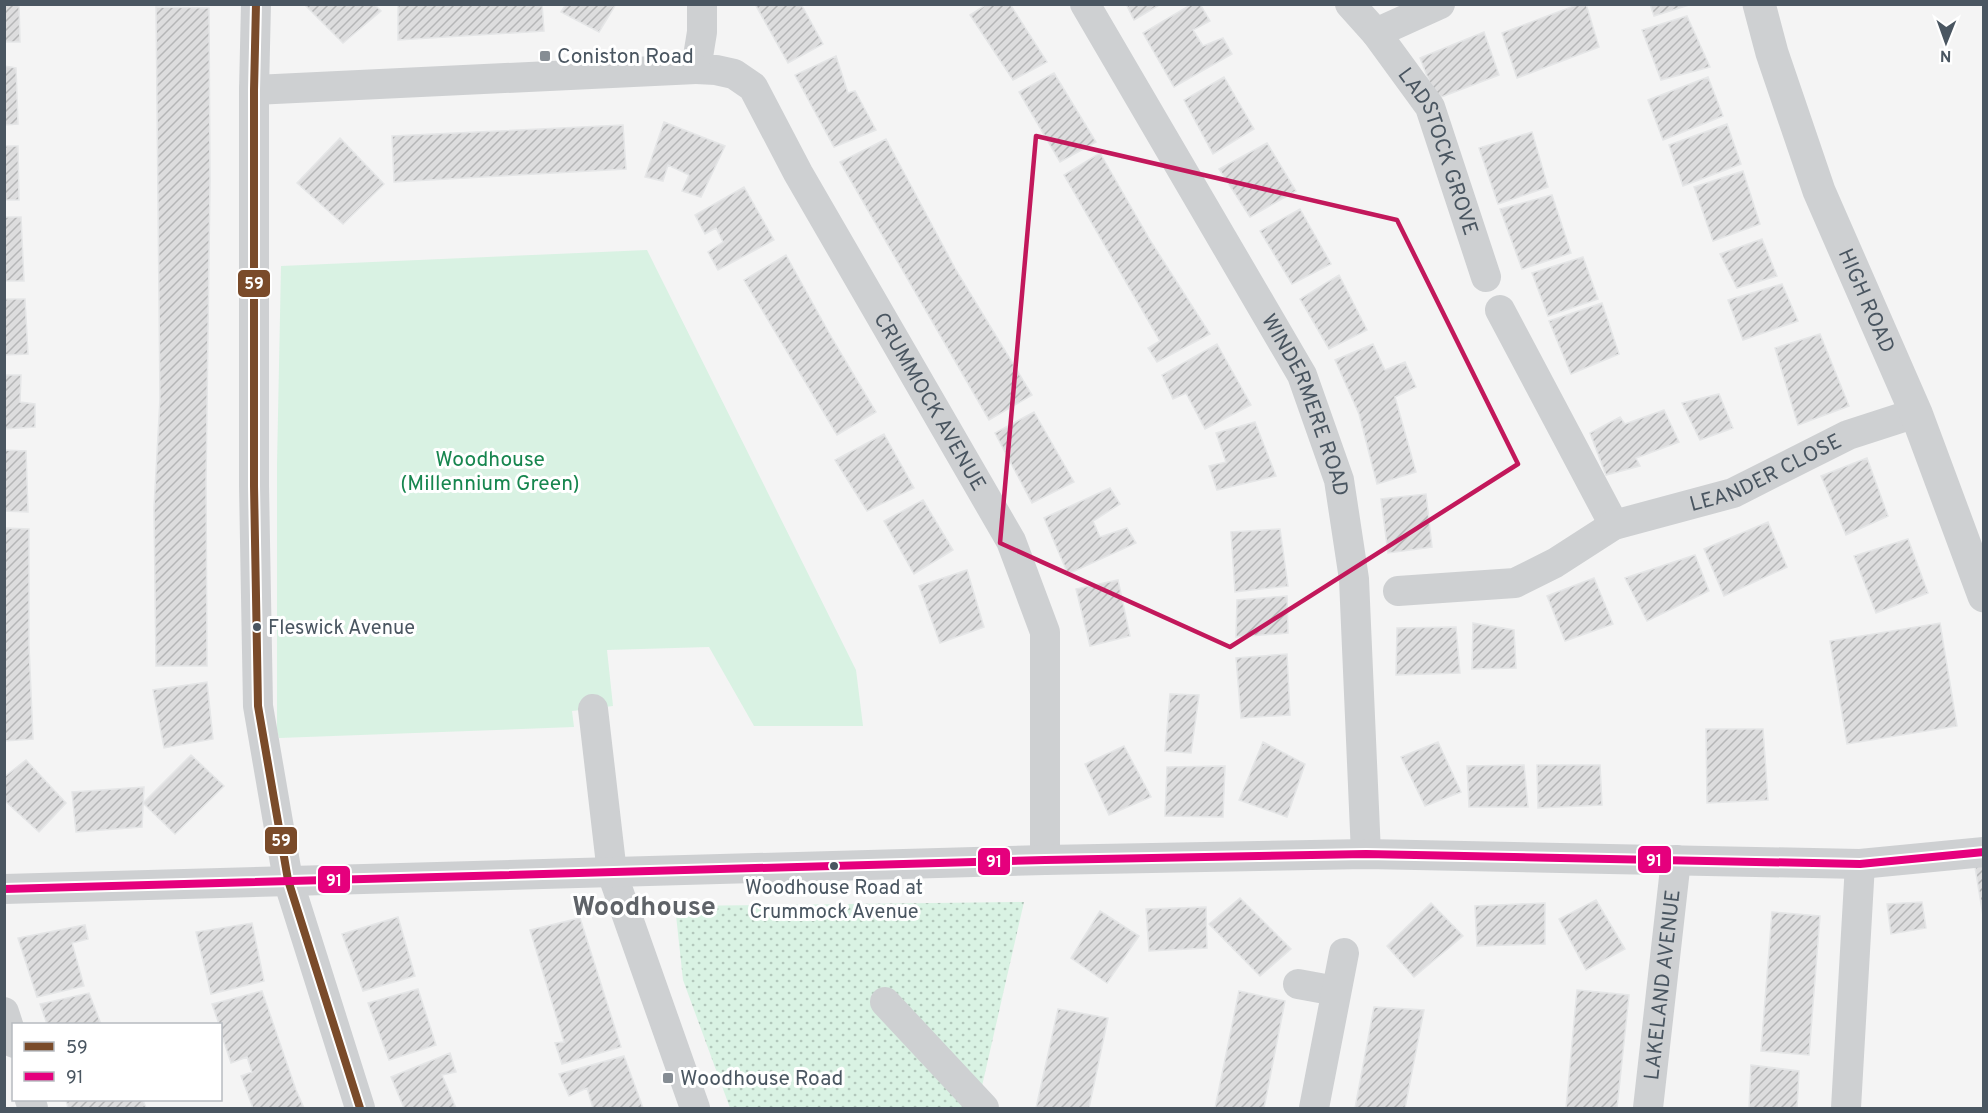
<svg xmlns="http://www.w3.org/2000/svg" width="1988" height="1113" viewBox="0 0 1988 1113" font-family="Overpass,sans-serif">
<defs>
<pattern id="grass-dots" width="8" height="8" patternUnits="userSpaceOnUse" patternTransform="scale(1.5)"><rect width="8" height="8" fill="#d9f2e3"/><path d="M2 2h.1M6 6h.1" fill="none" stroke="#b2c7bb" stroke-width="1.8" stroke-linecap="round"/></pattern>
<pattern id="building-hatch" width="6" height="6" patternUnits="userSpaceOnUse" patternTransform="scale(1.5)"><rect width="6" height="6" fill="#ddddde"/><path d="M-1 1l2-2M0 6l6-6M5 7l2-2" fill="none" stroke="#b5b6b7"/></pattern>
</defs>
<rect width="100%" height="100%" fill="#f4f4f4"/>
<path fill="url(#grass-dots)" d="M1024,902l-47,206h-247l-47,-128 -8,-74z"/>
<path fill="#d9f2e3" d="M647,250l209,420 7,56h-109l-45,-79 -102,3 6,56 -41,5 2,16 -295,11 -2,-8v-266l4,-198z"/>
<path fill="url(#building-hatch)" stroke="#e5e6e7" stroke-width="1.5" d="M4,4h15l1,38h-16z
M304,4h70l7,7 -38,32z
M398,4h144l2,27 -146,9z
M566,4h50l-17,28 -38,-20z
M755,4h46l22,40 -35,19z
M987,4h23l37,58 -34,18 -43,-65z
M1126,4h35l-27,16z
M1192,4h8l10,17 -17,9 10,16 20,-8 9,16 -58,33 -31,-54z
M1579,4h7l13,43 -82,31 -15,-45z
M1650,4h42l-38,12z
M156,7l53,1 1,173 -4,301 1,184h-51l-2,-158 6,-109z
M1687,16l23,51 -49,13 -19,-50z
M1484,32l15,43 -63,24 -16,-41z
M836,56l12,37 7,-2 21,39 -42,17 -39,-72z
M4,66l12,2 2,56 -14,1z
M1054,73l42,69 -36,20 -41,-70z
M1224,77l30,52 -41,25 -29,-54z
M1708,77l15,39 -60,24 -15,-40z
M664,122l61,24 -24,51 -19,-6 7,-16 -21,-10 -5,16 -18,-4z
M1727,124l14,40 -58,22 -14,-41z
M623,125l3,44 -232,13 -2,-46z
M1532,132l16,55 -50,17 -19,-56z
M340,138l44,46 -41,40 -46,-41z
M886,139l70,131 76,125 -43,25 -149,-258z
M1267,143l29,48 -46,26 -31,-48z
M4,146h14l1,54h-15z
M1100,153l50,87 60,94 -53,28 -9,-14 12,-7 -96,-166z
M1743,171l17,53 -47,17 -19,-54z
M744,187l30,53 -56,30 -10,-18 15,-10 -7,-14 -11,6 -10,-19z
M1552,195l19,58 -49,16 -22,-60z
M1300,209l31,55 -39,20 -32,-53z
M4,217h17l3,64h-20z
M1762,239l15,37 -40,12 -17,-34z
M786,255l47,85 43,72 -39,23 -93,-155z
M1583,257l15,42 -50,17 -16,-43z
M1339,275l28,55 -38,19 -29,-50z
M1782,284l16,37 -55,19 -15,-40z
M4,299h21l3,55 -24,1z
M1602,303l17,51 -48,20 -22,-53z
M1820,334l29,72 -51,19 -23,-77z
M1217,344l34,61 -46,24 -19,-36 -13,6 -11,-24z
M1373,344l12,26 20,-8 11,25 -21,10 21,75 -39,12 -18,-70 -24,-54z
M4,375h17l-1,27 15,2v23l-31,2z
M1719,394l14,34 -33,12 -18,-37z
M1664,410l15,32 -43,16 4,8 -34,9 -16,-42 30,-16 5,7z
M1034,412l40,70 -42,21 -37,-70z
M1255,422l21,54 -59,14 -8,-24 17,-4 -10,-29z
M884,434l30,54 -47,23 -32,-51z
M4,450l22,1 2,61 -24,-1z
M1867,458l21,58 -42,19 -25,-59z
M1110,488l10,16 -27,17 7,16 27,-9 9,15 -68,31 -24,-56z
M1426,494l6,53 -44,6 -7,-54z
M923,500l30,50 -39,24 -30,-53z
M1768,522l19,45 -63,29 -20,-47z
M4,528l25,1v117l4,93 -29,2z
M1280,529l8,57 -53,6 -4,-60z
M1908,539l20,54 -52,20 -22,-57z
M1695,555l14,36 -62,30 -22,-43z
M967,570l17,57 -44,16 -21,-57z
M1594,578l19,46 -48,17 -18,-45z
M1118,580l12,56 -40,10 -14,-57z
M1287,596l1,37 -52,4 1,-37z
M1473,623l41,7 2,38 -44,1z
M1940,623l17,103 -110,18 -17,-103z
M1456,627l4,46 -64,2 1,-47z
M1287,654l3,61 -49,3 -5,-60z
M207,682l6,57 -49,9 -11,-58z
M1170,694l29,1 -8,58 -26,-2z
M1706,729h57l5,71 -61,3z
M1263,742l42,22 -18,53 -48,-17z
M1438,742l23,50 -36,14 -24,-49z
M1124,746l27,51 -42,18 -24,-51z
M191,755l33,31 -49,48 -32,-31z
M26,760l40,43 -27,29 -35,-32v-23z
M1524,765l4,42h-59l-2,-41z
M1537,765h63l2,40 -64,3z
M1225,766l-2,51 -58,-1 2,-49z
M144,787l-2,40 -66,5 -4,-40z
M1974,861h10v61z
M1240,898l51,51 -31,27 -51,-52z
M1596,900l29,49 -39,21 -27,-51z
M1922,902l4,26 -35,6 -4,-30z
M1431,903l32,33 -49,41 -27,-31z
M1545,903v41l-68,2 -2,-40z
M1206,907l1,41 -58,3 -3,-42z
M1100,911l39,25 -32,47 -36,-25z
M1772,912l48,4 -11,139 -48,-4z
M398,917l17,59 -52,15 -21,-57z
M580,918l41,129 -59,17 -7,-21 9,-1 -34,-112z
M252,923l12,58 -53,13 -15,-62z
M85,925l3,14 -16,4 12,43 -47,11 -19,-59z
M418,989l18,56 -47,15 -21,-57z
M1577,990l52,5 -12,113h-51z
M262,991l34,99 8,18h-51l-12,-32 11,-4 -5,-15 -16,6 -11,-33v-6h-1l-7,-20z
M1239,991l46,10 -21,107h-49z
M89,993l12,31h-54l-7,-20z
M1374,1007l50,3 -19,98h-50z
M1058,1009l50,9 -19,90h-53z
M450,1053l6,19 -14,3 14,33h-52l-13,-31z
M624,1056l19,52h-50l-6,-20 -18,8 -10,-22z
M1751,1065l48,6 -2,37h-48z
M66,1100h77l3,8h-78z"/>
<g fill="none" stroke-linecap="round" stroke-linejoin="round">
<g stroke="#ced0d2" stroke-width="30">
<path d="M256,4l-2,86v396l4,220 30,174 72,228"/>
<path id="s1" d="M702,4v28l-6,37 20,1 18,4 19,13 45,86 213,368 34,91v228"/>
<path id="s2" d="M1085,4l217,371 37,105 15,99 12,275"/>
<path d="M1350,4l26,29"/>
<path id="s3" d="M1440,4l-64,29 54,74 56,170"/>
<path d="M254,90l442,-21"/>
<path d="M1500,310l114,215"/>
<path id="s4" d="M1398,591l117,-8 40,-20 59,-38 119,-32 115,-58 68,-22"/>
<path d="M593,709l19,164 83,235"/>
<path d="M4,889l1041,-29 321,-6 494,10 124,-12"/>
<path d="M1298,984l38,7"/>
<path d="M885,1002l99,106"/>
<path d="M4,1012l10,31"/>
<path d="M30,1100l3,8"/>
<path d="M1314,1108l30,-155"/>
<path id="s5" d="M1648,1108l28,-248"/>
<path d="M1846,1108l14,-244"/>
</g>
<path stroke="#ced0d2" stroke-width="33" id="s6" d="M1759,4l13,49 47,138 97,222 68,183"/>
<g stroke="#fff" stroke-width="12">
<path id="bus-1" d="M256,4l-2,86v396l4,220 30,174 72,228"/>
</g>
<g stroke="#fff" stroke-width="12">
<path id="bus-2" d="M4,889l1041,-29 321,-6 494,10 124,-12"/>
</g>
<use href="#bus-1" stroke="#7a4b2a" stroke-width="8"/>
<use href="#bus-2" stroke="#e5007d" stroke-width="8"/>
</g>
<path fill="none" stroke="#c2185b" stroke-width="4.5" stroke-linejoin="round" d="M1036,136l361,84 121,244 -288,183 -230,-104z"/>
<g fill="#868d94" stroke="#fff" stroke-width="2">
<rect x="539" y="50" width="12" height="12" rx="3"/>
<rect x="662" y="1072" width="12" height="12" rx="3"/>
</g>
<g fill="#4a5661" stroke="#fff" stroke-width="2">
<circle cx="257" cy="627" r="5"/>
<circle cx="834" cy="866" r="5"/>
</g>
<g text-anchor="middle" stroke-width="6" stroke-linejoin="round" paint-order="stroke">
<g font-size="20" fill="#4a5661" stroke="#fff" text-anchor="start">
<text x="268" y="634">Fleswick Avenue</text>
<text x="834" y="894" text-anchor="middle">Woodhouse Road at<tspan x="834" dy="24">Crummock Avenue</tspan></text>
</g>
<g font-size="21" fill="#4a5661" stroke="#fff" text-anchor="start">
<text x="557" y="63">Coniston Road</text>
<text x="680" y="1085">Woodhouse Road</text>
</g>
<g font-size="21" fill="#4a5661" stroke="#fff">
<text dy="7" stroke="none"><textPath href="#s3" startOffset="206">LADSTOCK GROVE</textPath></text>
<text dy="7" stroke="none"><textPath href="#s6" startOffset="316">HIGH ROAD</textPath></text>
<text dy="7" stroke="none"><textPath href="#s1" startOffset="488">CRUMMOCK AVENUE</textPath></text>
<text dy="7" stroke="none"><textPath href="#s2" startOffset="459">WINDERMERE ROAD</textPath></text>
<text dy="7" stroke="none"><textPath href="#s4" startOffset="393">LEANDER CLOSE</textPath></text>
<text dy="7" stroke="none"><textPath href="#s5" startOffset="124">LAKELAND AVENUE</textPath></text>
</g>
<g font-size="21" fill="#17864f" stroke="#fff">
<text x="490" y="466">Woodhouse<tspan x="490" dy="24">(Millennium Green)</tspan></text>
</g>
<g font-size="27" font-weight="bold" fill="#5f6368" stroke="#fff">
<text x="644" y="915">Woodhouse</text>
</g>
</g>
<g stroke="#fff" stroke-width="2">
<rect x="237" y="269" width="34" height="29" rx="6" fill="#7a4b2a"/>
<rect x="264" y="826" width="34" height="29" rx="6" fill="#7a4b2a"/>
<rect x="1637" y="845" width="35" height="29" rx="6" fill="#e5007d"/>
<rect x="977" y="847" width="34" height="29" rx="6" fill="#e5007d"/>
<rect x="317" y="865" width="34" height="29" rx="6" fill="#e5007d"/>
</g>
<g font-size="16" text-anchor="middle" font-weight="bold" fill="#fff">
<text x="254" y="289">59</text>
<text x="281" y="846">59</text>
<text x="1654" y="866">91</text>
<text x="994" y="867">91</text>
<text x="334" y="886">91</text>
</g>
<rect width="1988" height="1113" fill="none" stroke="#4a5661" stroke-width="12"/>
<rect x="12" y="1023" width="210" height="78" fill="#ffffff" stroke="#b7bbc0" stroke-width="1.5"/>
<rect x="24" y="1042" width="30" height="9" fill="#7a4b2a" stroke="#b7bbc0" stroke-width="1.5"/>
<text x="66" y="1053" font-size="18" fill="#4a5661">59</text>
<rect x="24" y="1072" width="30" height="9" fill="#e5007d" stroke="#b7bbc0" stroke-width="1.5"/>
<text x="66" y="1083" font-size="18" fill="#4a5661">91</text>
<g transform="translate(1946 42) rotate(181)" stroke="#ffffff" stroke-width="4.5" paint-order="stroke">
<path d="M0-4.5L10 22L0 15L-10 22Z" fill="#4a5661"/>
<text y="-9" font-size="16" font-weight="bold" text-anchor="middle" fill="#4a5661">N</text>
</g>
</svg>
